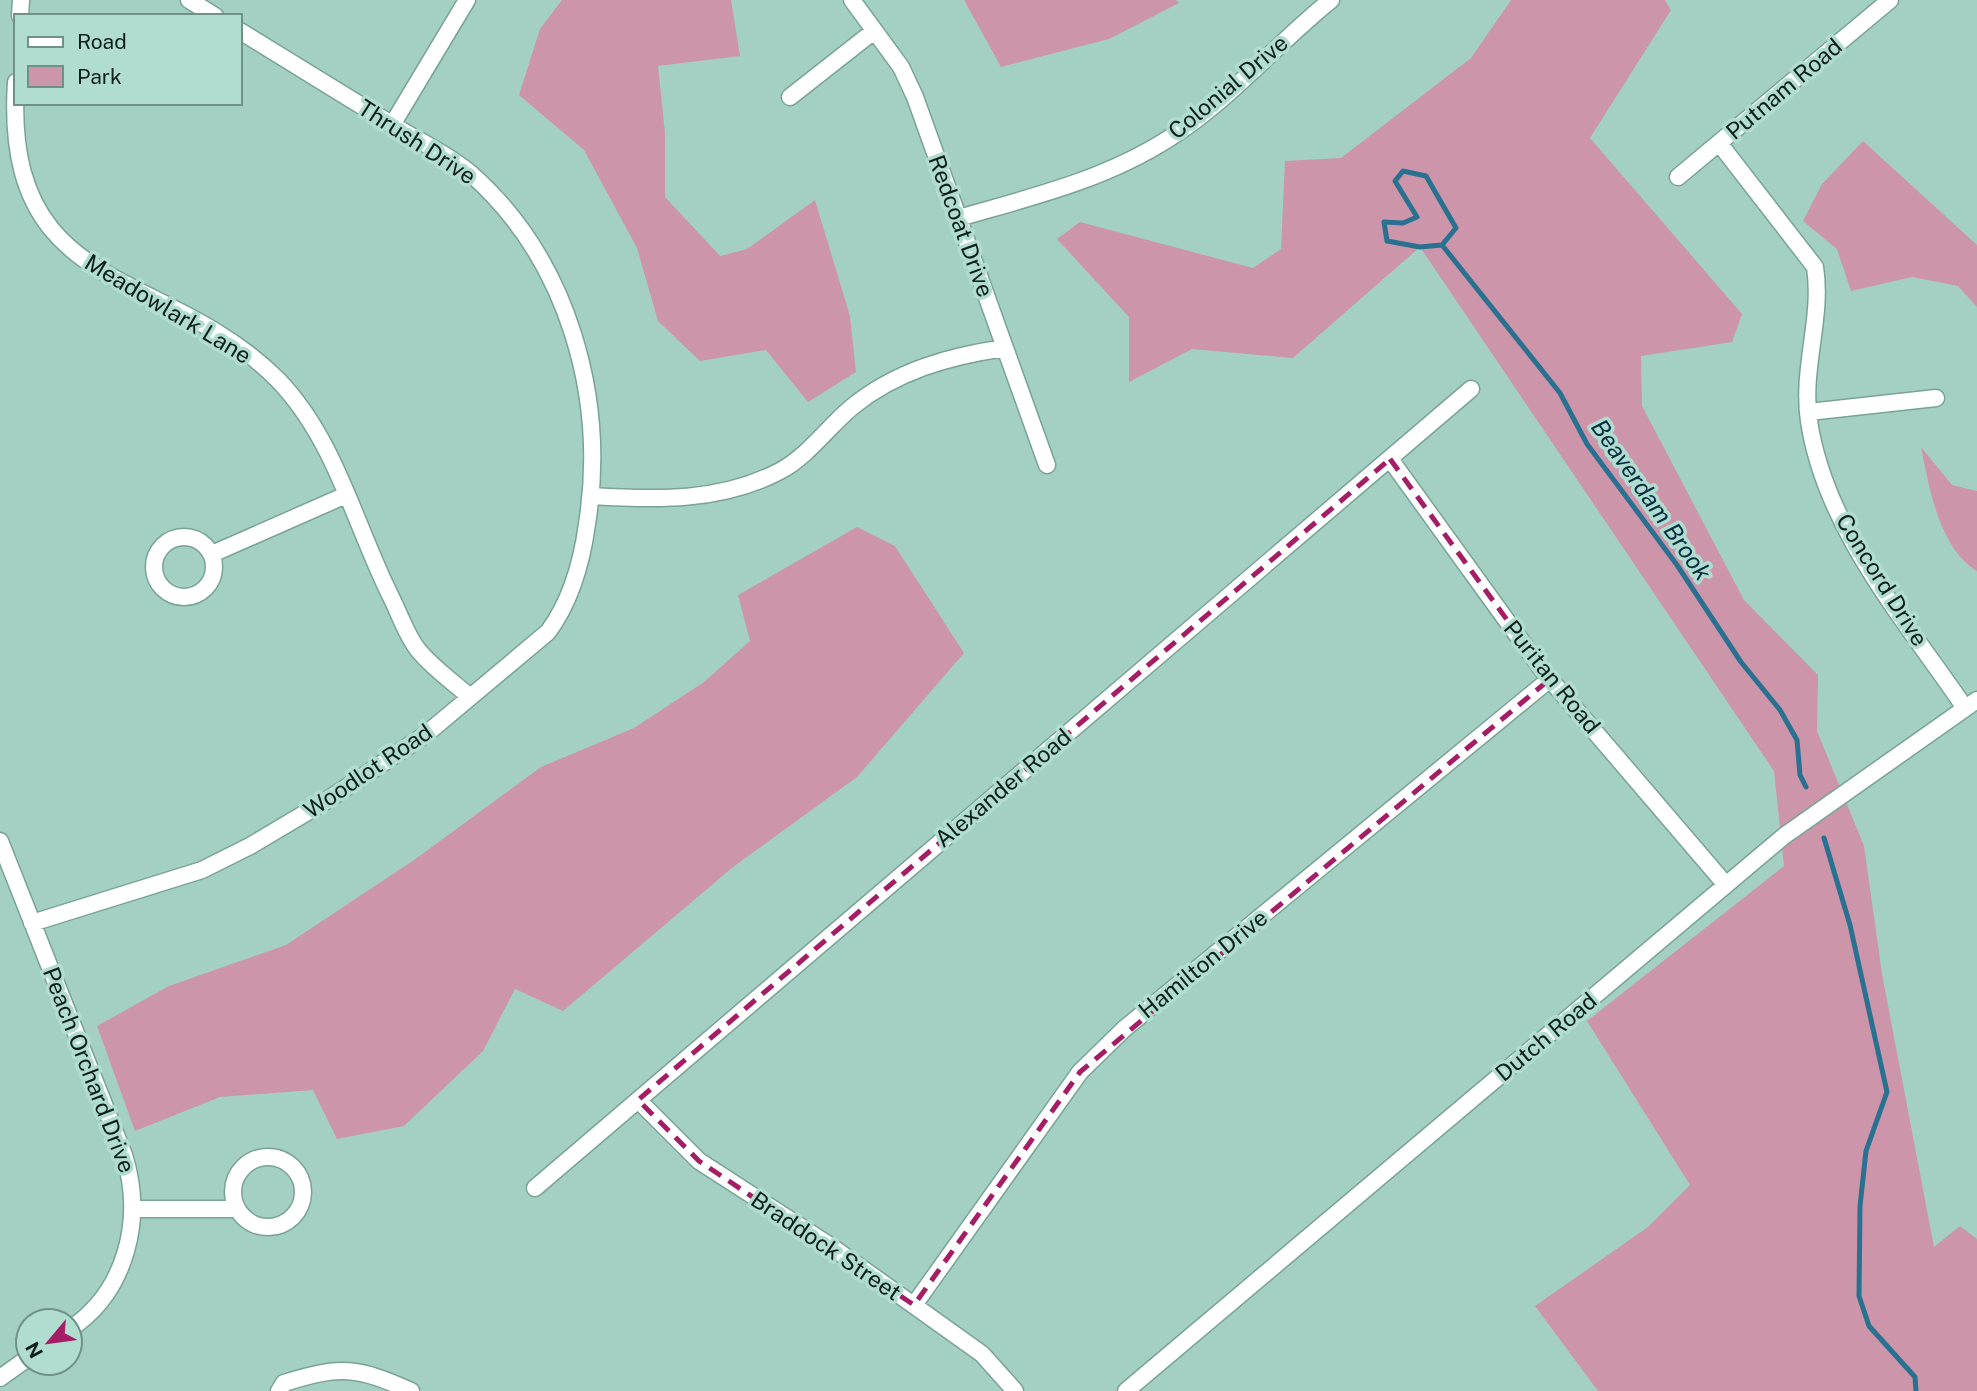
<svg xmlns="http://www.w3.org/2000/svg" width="1977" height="1391" viewBox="0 0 1977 1391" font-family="'Public Sans',sans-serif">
<rect width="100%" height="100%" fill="#a4d0c3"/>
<path fill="#cc95aa" d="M562,0h169l9,56 -82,10 7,67v64l55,59 27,-7 68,-49 35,116 6,56 -48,30 -42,-52 -66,11 -42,-40 -21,-73 -53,-98 -65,-55 21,-66z
M964,0h212l3,3 -70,36 -108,28z
M1511,0h154l6,10 -81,128 152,176 -10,28 -91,14 1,50 102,194 74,75 -1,56 47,115 18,128 52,273 26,-21 17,13v152h-379l-63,-85 113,-79 42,-42 -103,-164 197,-155 -10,-95 -354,-524 -127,111 -101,-9 -63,33v-65l-72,-78 23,-17 173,46 28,-19 4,-88 56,-3 130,-100z
M1863,141l114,104v62l-19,-21 -46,-9 -61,14 -14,-42 -34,-28 19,-37z
M1921,447l31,38 25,6v80c-38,-23 -48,-84 -56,-124z
M857,527l38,19 69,107 -107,124 -124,90 -170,144 -48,-22 -32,62 -79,75 -67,13 -24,-49 -93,7 -85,34 -38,-105 72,-40 117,-41 128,-85 127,-93 93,-39 70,-46 46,-41 -12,-46z"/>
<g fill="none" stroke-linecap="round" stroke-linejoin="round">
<path stroke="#297190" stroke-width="5" d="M1403,171l23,5 30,52 -14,17 -22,2 -33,-6 -3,-19 19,1 14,-6 -22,-36z
M1442,245l118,148 27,51 90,121 64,97 39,48 17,30 3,35 6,12
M1824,838l26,87 37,167 -21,59 -6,55 -1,90 10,30 46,51 1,14"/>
<g stroke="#78a396" stroke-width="19">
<path id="street" d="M189,0l26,16
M852,0l49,67 14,30 132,368
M20,16l1,-16
M16,82c-14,217 148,183 262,298 58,60 77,146 114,219 8,16 15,38 27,52 14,17 34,31 51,46
M790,97l84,-66
M392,125l75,-125
M1719,143l96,124c8,51 -14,102 -6,154 16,108 97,200 156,287
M1678,177l212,-177
M959,218c72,-21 145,-38 209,-79 61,-38 108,-95 163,-139
M1809,412l127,-14
M1390,459l153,212 183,214
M592,496c64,4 129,6 188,-25 28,-15 48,-44 72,-64 44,-36 97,-51 153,-59
M154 567a30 30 0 1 1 60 0a30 30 0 1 1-60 0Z
M212,554l134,-59
M0,841l124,314c20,63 3,136 -54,174
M32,923l170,-53 48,-24 79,-47 96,-64 123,-103c23,-31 34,-71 39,-108 20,-127 -19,-265 -117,-351 -21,-18 -49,-31 -72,-45 -53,-32 -106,-65 -158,-97
M638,1100l61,61 133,86 150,107 33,37
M233 1192a35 35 0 1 1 70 0a35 35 0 1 1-70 0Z
M535,1188l936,-799
M133,1209h104
M914,1305l166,-233 44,-43 426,-350
M0,1378l28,-20
M279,1391l5,-8c57,-18 73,-16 127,8
M1126,1391l658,-555 193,-136"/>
</g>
<use href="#street" stroke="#fff" stroke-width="16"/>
</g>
<path fill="none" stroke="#a51d65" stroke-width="5" stroke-dasharray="14 9" stroke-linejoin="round" d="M1390,459l160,220 -470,393 -166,233 -215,-144 -61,-61z"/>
<g text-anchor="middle" stroke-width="7" stroke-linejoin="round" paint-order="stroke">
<g font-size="23" fill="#0e1f1a" stroke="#b1ddd0">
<text transform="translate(1228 87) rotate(-40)" y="8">Colonial Drive</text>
<text transform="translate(1784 89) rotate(-40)" y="8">Putnam Road</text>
<text transform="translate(417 142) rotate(33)" y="8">Thrush Drive</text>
<text transform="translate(961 226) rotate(70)" y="8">Redcoat Drive</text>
<text transform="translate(168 309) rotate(31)" y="8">Meadowlark Lane</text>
<text transform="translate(1882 580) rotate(58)" y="8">Concord Drive</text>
<text transform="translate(1552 677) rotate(51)" y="8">Puritan Road</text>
<text transform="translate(368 771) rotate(-34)" y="8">Woodlot Road</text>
<text transform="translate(1003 788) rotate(-40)" y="8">Alexander Road</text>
<text transform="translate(1203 964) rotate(-39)" y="8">Hamilton Drive</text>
<text transform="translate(1546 1037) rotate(-40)" y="8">Dutch Road</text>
<text transform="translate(89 1070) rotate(69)" y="8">Peach Orchard Drive</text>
<text transform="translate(826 1246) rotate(34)" y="8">Braddock Street</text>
</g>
<g font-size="24" font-style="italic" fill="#032d41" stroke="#b1ddd0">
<text transform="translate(1651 500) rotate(55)" y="8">Beaverdam Brook</text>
</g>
</g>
<rect x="14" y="14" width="228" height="91" fill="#b1ddd0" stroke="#709187" stroke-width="2"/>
<rect x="28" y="37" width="35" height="10" fill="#ffffff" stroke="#709187" stroke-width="2"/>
<text x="77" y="49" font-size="21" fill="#0e1f1a">Road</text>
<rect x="28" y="66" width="35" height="21" fill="#cc95aa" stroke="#709187" stroke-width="2"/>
<text x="77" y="84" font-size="21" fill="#0e1f1a">Park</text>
<g transform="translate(49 1342) rotate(241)"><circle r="33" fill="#b1ddd0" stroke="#709187" stroke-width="2"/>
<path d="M0-5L12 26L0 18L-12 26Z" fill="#a51d65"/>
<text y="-10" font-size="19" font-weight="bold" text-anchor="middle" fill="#0e1f1a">N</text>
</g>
</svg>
